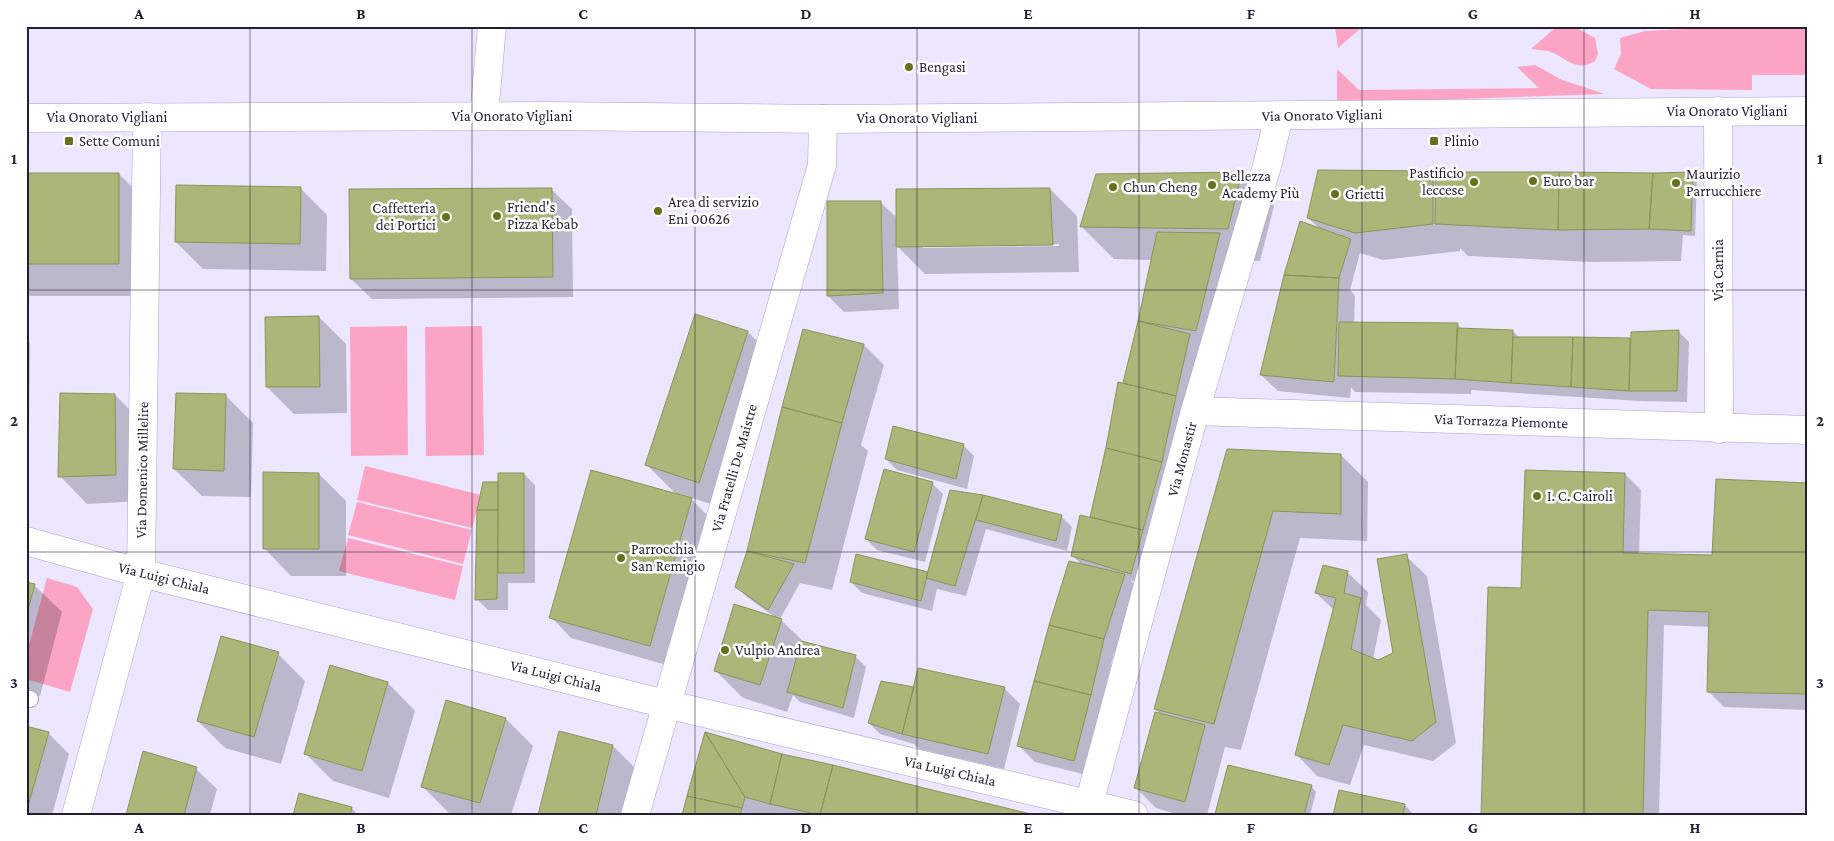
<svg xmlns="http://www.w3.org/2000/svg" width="1834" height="841" viewBox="0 0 1834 841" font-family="'Crimson Pro',serif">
<rect width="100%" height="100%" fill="#ece6ff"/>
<path fill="#fba4c4" d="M1335,26h238l22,12 3,16 -3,7c-18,12 -28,-3 -44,-9 -6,-2 -14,-2 -20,-3l24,-21h-194l-23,20z
M1745,26h63v49h-56v15l-101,-1 -37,-20 7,-15 -1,-16 25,-7z
M1535,65l27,15 43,14 -268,9v-34l22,21 180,-2 -22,-21z
M407,326l1,129 -57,1 -1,-129z
M482,326l2,129 -58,1 -1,-129z
M365,466l116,29 -9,33 -115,-28z
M357,502l115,28 -9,34 -115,-29z
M348,538l115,28 -8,34 -116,-29z
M47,578l30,9 16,22 -23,83 -44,-13v-23z"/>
<path fill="#0003" fill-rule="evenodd" d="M1433,172l4,4 255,-3 5,6 -2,57 -12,-1 -2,26 -90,1 -123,-6 -8,-8v3l-77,9 -23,-7 -10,37 5,6 -1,28h103l6,6 49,1 8,7 112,1 46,-8 11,11 -2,60 -47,-1 -169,-11v4l-116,-2 -4,-5 -1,11 -72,-7 -17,-16 59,-146 -12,-11z
M1241,173l33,33 -14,55h-27l-91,323 -12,-4 11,11 -21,63 -6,-1 -13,54 -11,69 -55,-14 -16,-16 63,-181 -9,-9 22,-37 -4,-3 28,-133 5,2 28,-125 -38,-1 -32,-32z
M26,174h93l32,32v90h-121l-4,-3z
M300,188l27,27 -1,56 -123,-2 -27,-27z
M551,189l21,20 1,88 -201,2 -21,-20z
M1050,189l27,27 2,56 -154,2 -28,-28 2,63 -55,3 -16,-16 52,-94 18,17zM1059,244v2l-136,2v-3z
M696,315l52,17 27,27 -49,150 -37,-12 23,23 -42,146 -99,-28 -20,-21 126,-122 -30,-30z
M319,317l27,27 1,69 -53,1 -27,-27z
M26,340l4,3 -1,86h-3z
M864,345l20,20 -23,80 7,6 -36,139 -32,-7 -20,36 25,24 50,13 11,11 -12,51 -54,-16 -7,-7 -6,17 -44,-14 -28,-28 61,-52 -29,-21 -11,-11 12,-35 35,-143z
M115,395l27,27v79l-55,3 -27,-28z
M226,396l27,27 -2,74 -49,-1 -28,-27z
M963,445l11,11 -7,33 -70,-19 -11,-11z
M1228,450l113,5 27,27 -1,59 -67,-3 -59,212 -16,-3 -18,68h-27l-24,-7 -20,-20 25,-73 -6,-6z
M319,474l27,27v75h-55l-27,-28z
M524,474l11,11v98h-27v27h-20l-11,-11 22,-115z
M1625,474l16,16 -2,65 74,1 95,-72v226l-84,-3 -16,-16 2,-64 -46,-2 -5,190h-176l39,-226z
M932,483l11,11 -18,68 -48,-12 -11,-11z
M983,496l78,20 11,11 -5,24 -81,-22 -20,67 -29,-7 -5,22 -70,-18 -11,-11 77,-8z
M1406,556l21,20 29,167 -23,18 -69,-16 -14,40 -33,-9 -20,-21 37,-145 -18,-17 31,-21 21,20 -2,13 15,15 -8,39 5,2 16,-7z
M26,583l8,2 28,27 -22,84 -14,-4z
M278,654l27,27 -24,83 -56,-16 -27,-27z
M331,667l57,16 27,28 -26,87 -56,-17 -27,-27z
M1004,688l16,16 -16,65 -85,-20 -5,-5 -34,-10 -11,-11 45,-34z
M506,719l27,27 -22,69 -61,-1 -27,-27z
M26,727l22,6 21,21 -17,61h-26z
M613,746l27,27 -11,42h-90z
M782,755l248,60h-346z
M196,769l21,20 -7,26h-83z
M1311,786l5,6 -6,23 -94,-2z
M300,794l52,14 6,7h-63z
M1405,805l9,10h-80z"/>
<path fill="#abb679" stroke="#8a9458" d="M1318,170l115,1v53l-78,9 -48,-15z
M1242,172l-14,57 -148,-2 16,-53z
M1436,172h123l-1,58 -123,-6z
M1559,172l94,1 -4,56 -91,1z
M1693,172l-2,59 -42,-2 4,-56z
M26,173h93v91h-93z
M176,185l125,2 -1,57 -125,-2z
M552,188l1,89 -203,2 -1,-90z
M1050,188l3,57 -157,2v-58z
M827,201h54l2,92 -56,3z
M1300,221l51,18 -12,39 -55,-3z
M1157,232l63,1 -24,98 -58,-10z
M1284,275l55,3 -5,104 -74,-7z
M695,314l53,17 -49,152 -54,-18z
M319,316l1,71h-54l-1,-70z
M1138,321l52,13 -14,62 -53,-13z
M1339,322l119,1 -3,56 -117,-3z
M1457,328l56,2 -2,53 -56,-4z
M803,329l61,15 -22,79 -60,-16z
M1679,330l-2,61h-48l2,-59z
M1513,337h60l-2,50 -60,-4z
M1573,337l57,1 -1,53 -58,-4z
M1118,382l58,14 -14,66 -56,-14z
M60,393l55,1 1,81 -58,2z
M176,393l50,1 -2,77 -51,-2z
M782,407l60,16 -37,140 -58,-12z
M893,426l71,18 -8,35 -71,-20z
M1106,448l56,14 -19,68 -53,-13z
M1227,449l114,5v60l-68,-3 -59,213 -60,-15z
M884,469l49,13 -19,70 -49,-13z
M591,470l101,28 -42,148 -101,-28z
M1525,470l100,3 -2,80 89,2 4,-76 92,4v211l-101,-2 2,-80 -61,-2 -5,205h-162l7,-228 33,1z
M263,472l56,1v76h-56z
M498,473h26v100h-26z
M483,482h15v28h-21z
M950,490l33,5 -28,91 -29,-8z
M983,495l79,20 -6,26 -80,-21z
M477,510h21l-1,89 -22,1z
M1080,515l63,15 -12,44 -60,-18z
M747,551l47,13 -26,46 -33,-23z
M856,554l72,18 -7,29 -71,-19z
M1407,554l29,168 -24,19 -69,-16 -14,40 -34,-10 41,-157 -21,-5 8,-28 25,6 -4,22 17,5 -10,51 27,11 15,-7 -16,-94z
M1069,561l56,13 -21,65 -55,-14z
M26,582l9,2 -9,33z
M734,604l48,15 -22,66 -46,-14z
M1049,625l55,14 -13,56 -57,-14z
M221,636l58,16 -25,85 -57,-16z
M801,641l55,14 -13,53 -56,-16z
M330,665l58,17 -26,89 -58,-17z
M918,668l87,19 -17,67 -86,-20z
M881,681l33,6 -12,47 -34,-11z
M1034,681l57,14 -17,66 -57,-15z
M446,700l60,18 -26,85 -59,-16z
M1155,712l50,13 -20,77 -51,-14z
M26,726l23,6 -23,81z
M559,731l54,14 -17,70h-58z
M705,732l40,65 -3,11 -55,-12z
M705,732l77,22 -12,50 -25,-7z
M143,751l54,16 -13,48h-58z
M782,754l51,11 -13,50 -50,-11z
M833,765l95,24 107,26h-215z
M1228,765l84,20 -8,30 -89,-1z
M1339,790l66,14 -2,11h-70z
M299,793l53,14 -2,8h-57z
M687,796l55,12 -2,7h-58z"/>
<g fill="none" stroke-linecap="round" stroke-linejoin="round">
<g stroke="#ac9dd6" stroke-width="18">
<path id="lane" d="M26,698l4,1"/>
</g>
<g stroke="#ac9dd6" stroke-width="29">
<path id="street" d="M1718,111l1,318
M484,116l8,-90
M1195,411l613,19
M26,541l115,32 525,131 468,111
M76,815l65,-242 6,-456
M635,815l187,-650 1,-46
M1086,815l109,-404 72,-245 12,-50"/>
</g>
<g stroke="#ac9dd6" stroke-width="29">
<path id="secondary" d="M26,118l520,-2 277,3 985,-8"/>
</g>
<use href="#lane" stroke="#fff" stroke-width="16"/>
<use href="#street" stroke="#fff" stroke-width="28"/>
<use href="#secondary" stroke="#fff" stroke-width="28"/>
</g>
<path fill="none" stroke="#251f35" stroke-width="1" stroke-opacity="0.55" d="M250,26v789M472,26v789M695,26v789M917,26v789M1139,26v789M1362,26v789M1584,26v789M26,290h1782M26,552h1782"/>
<g fill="#66711a" stroke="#fff" stroke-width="2">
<circle cx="909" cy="67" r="5"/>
<rect x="64" y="136" width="10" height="10" rx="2.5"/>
<rect x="1429" y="136" width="10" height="10" rx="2.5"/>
<circle cx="1533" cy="181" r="5"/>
<circle cx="1474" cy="182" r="5"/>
<circle cx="1676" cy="183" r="5"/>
<circle cx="1212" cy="185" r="5"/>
<circle cx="1113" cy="187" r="5"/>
<circle cx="1335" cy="194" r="5"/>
<circle cx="658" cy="211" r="5"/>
<circle cx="497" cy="216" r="5"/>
<circle cx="446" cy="217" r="5"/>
<circle cx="1537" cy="496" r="5"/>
<circle cx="621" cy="558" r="5"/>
<circle cx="725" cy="650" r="5"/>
</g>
<g text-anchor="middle" stroke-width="5" stroke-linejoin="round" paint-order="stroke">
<g font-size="15" fill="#251f35" stroke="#fff" text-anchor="start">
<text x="919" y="72">Bengasi</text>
<text x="79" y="146">Sette Comuni</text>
<text x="1444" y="146">Plinio</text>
<text x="1464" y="178" text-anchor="end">Pastificio<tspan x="1464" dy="17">leccese</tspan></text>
<text x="1686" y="179">Maurizio<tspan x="1686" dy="17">Parrucchiere</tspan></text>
<text x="1222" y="181">Bellezza<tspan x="1222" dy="17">Academy Più</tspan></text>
<text x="1543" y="186">Euro bar</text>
<text x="1123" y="192">Chun Cheng</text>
<text x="1345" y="199">Grietti</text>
<text x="668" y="207">Area di servizio<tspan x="668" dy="17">Eni 00626</tspan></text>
<text x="507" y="212">Friend's<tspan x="507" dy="17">Pizza Kebab</tspan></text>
<text x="436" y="213" text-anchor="end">Caffetteria<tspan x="436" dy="17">dei Portici</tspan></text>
<text x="1547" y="501">I. C. Cairoli</text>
<text x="631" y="554">Parrocchia<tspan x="631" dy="17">San Remigio</tspan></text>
<text x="735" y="655">Vulpio Andrea</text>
</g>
<g font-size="15" fill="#251f35" stroke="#fff">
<text x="1727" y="116">Via Onorato Vigliani</text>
<text transform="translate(1322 115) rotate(-1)" y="5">Via Onorato Vigliani</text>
<text x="512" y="121">Via Onorato Vigliani</text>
<text x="107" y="122">Via Onorato Vigliani</text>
<text x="917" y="123">Via Onorato Vigliani</text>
<text transform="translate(1718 270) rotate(-90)" y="5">Via Carnia</text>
<text transform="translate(1501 421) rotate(2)" y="5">Via Torrazza Piemonte</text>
<text transform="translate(1182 459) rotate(-75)" y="5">Via Monastir</text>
<text transform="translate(734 468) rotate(-74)" y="5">Via Fratelli De Maistre</text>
<text transform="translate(142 470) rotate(-89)" y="5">Via Domenico Millelire</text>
<text transform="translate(164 578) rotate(14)" y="5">Via Luigi Chiala</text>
<text transform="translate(556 676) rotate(14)" y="5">Via Luigi Chiala</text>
<text transform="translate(950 771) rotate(13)" y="5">Via Luigi Chiala</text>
</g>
</g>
<rect width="1834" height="841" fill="none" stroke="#ffffff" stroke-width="55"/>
<rect x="28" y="28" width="1778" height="786" fill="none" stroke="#251f35" stroke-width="2"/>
<g font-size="16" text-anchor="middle" font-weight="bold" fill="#251f35">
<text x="139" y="19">A</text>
<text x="361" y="19">B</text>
<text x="583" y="19">C</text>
<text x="806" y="19">D</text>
<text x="1028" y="19">E</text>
<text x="1251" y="19">F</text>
<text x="1473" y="19">G</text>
<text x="1695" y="19">H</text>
<text x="14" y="164">1</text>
<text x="1820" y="164">1</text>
<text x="14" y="426">2</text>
<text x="1820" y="426">2</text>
<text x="14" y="688">3</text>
<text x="1820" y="688">3</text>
<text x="139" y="833">A</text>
<text x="361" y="833">B</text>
<text x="583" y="833">C</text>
<text x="806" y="833">D</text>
<text x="1028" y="833">E</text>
<text x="1251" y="833">F</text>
<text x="1473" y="833">G</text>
<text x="1695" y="833">H</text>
</g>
</svg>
